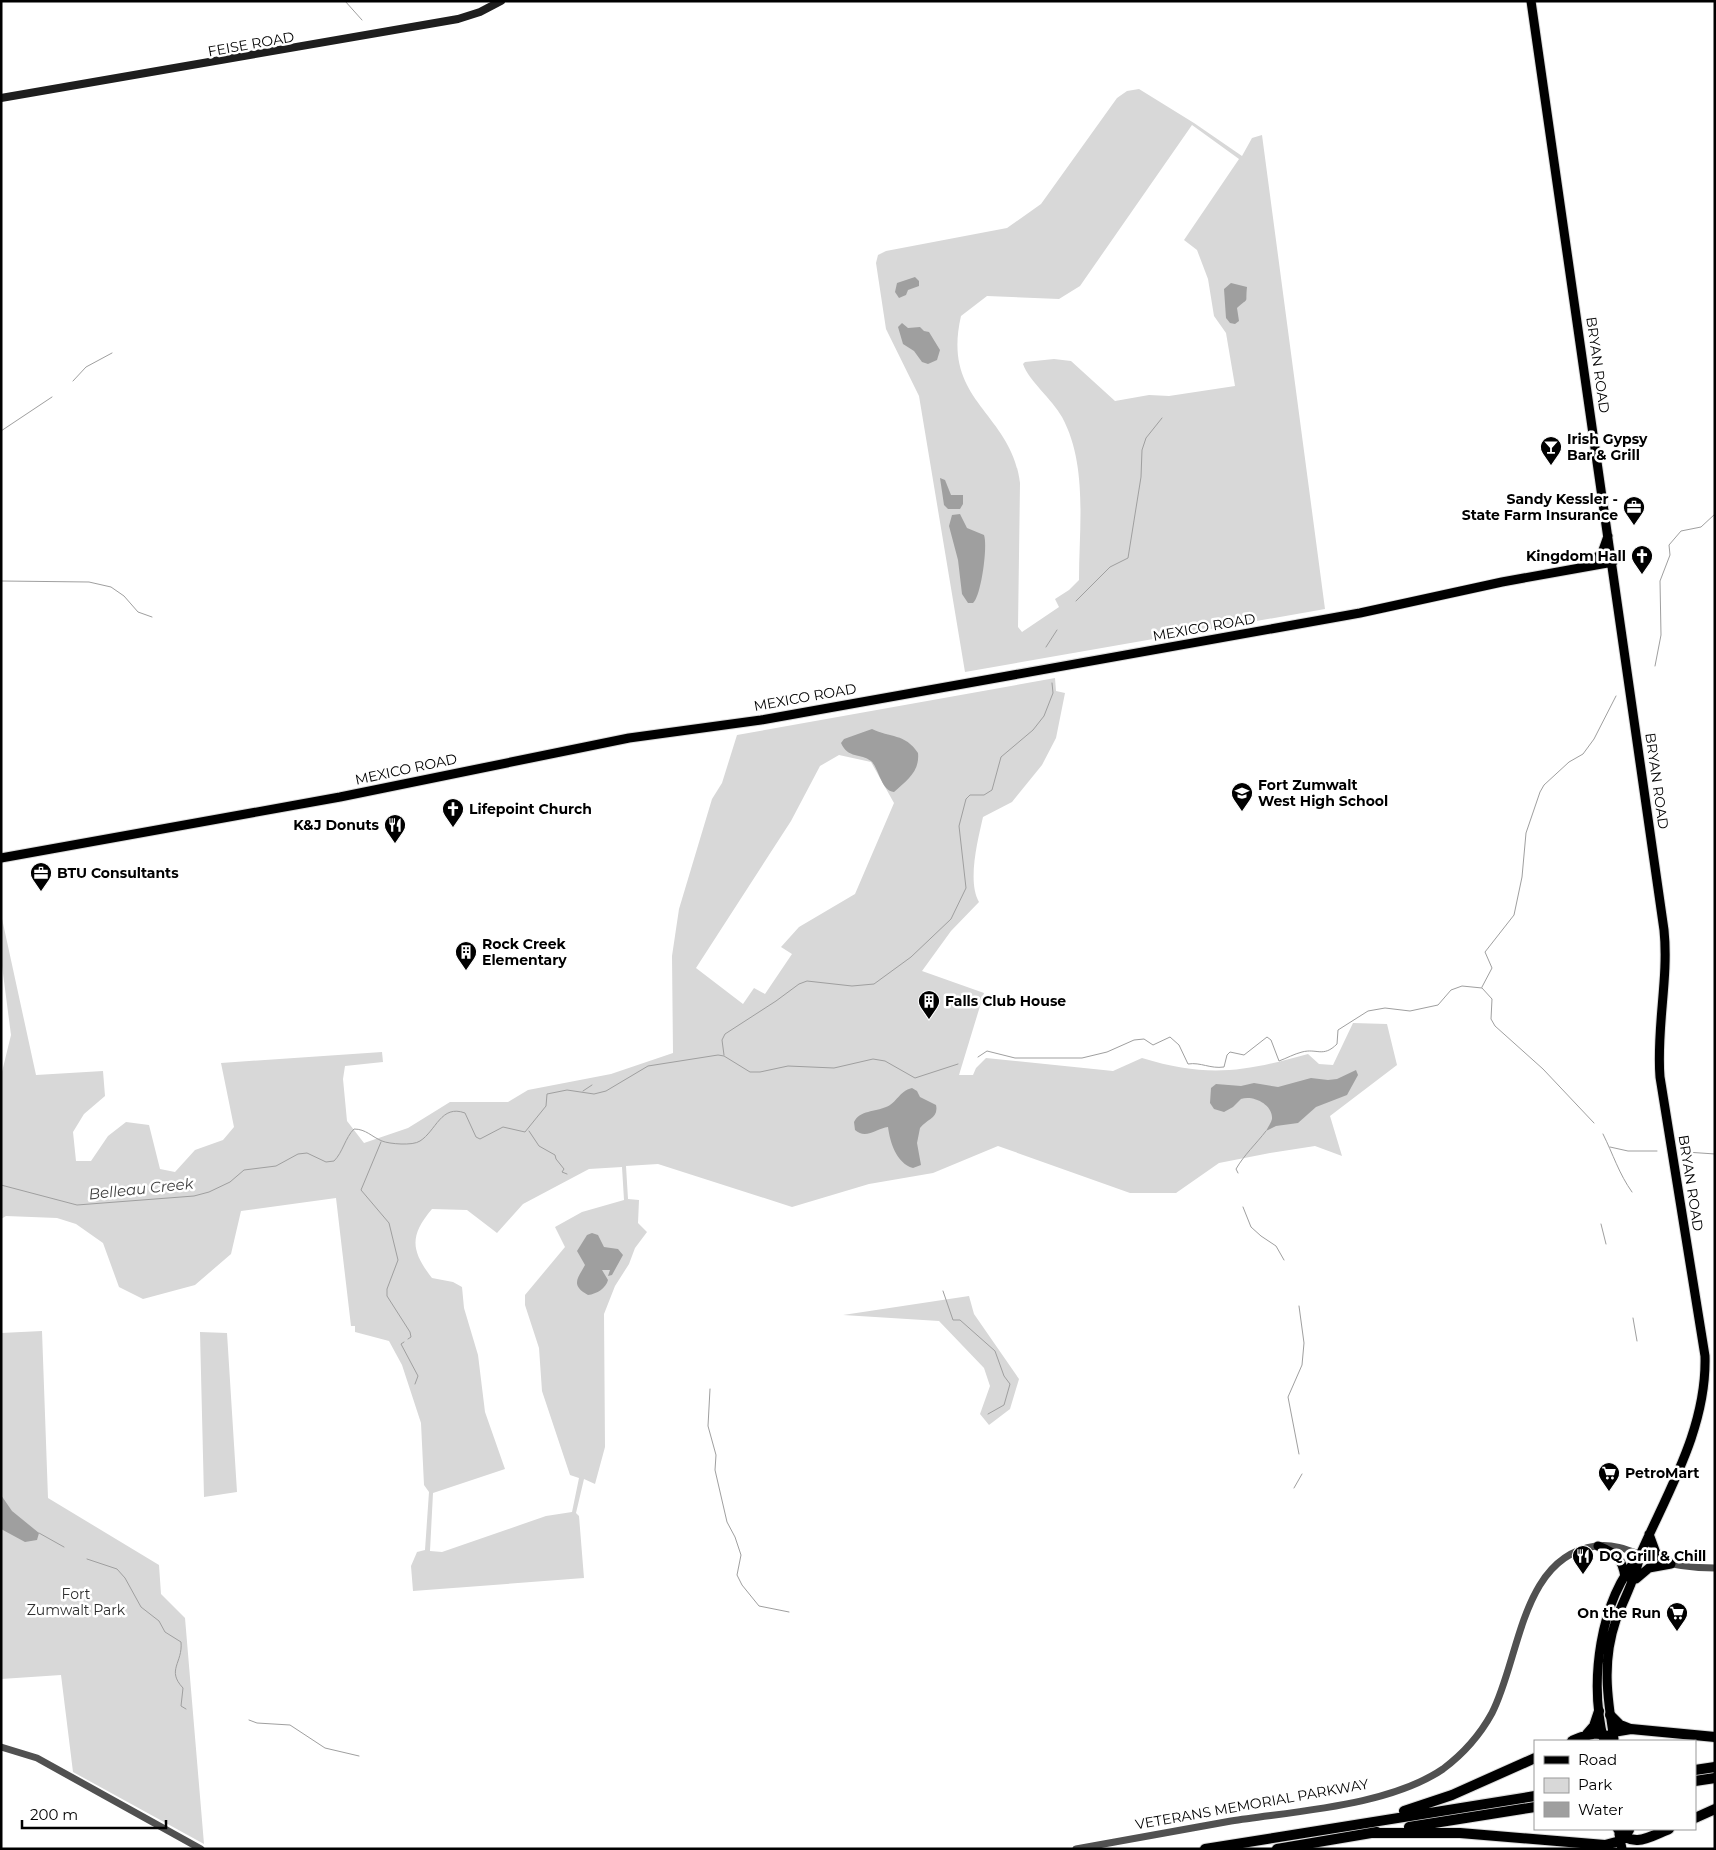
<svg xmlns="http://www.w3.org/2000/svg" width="1716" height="1850" viewBox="0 0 1716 1850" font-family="Montserrat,sans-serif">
<rect width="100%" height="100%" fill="#fff"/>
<path fill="#d8d8d8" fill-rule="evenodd" d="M1139,89l55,34 48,33 10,-18 10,-3 63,474 -360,63 -46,-276 -33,-67 -10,-66 2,-8 8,-4 121,-23 34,-24 76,-106 10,-7zM1192,125l47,34 -55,81 13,10 11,29 6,37 12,17 9,53 -66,10 -20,-1 -34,6 -44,-40 -17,-2 -29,3 -2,2c6,17 29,35 39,53 26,48 17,110 17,163l-10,10 -14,9 4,8 -37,25 -4,-5 2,-144c-9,-72 -79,-81 -59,-167l26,-20 72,3 21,-13z
M1055,678l1,13 9,2 -9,45 -14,27 -30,37 -29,15c-5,22 -16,65 -4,85l-28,29 -29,40 62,22 -25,82h14l3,-7 10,-10 127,13 29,-13c66,20 101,14 166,-4l11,10 14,1 20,-42 34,1 10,41 -67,51 12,40 -27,-10 -45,7 -51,10 -43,30h-46l-132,-47 -65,27 -64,11 -77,23 -134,-43 -32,2 2,33 11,1 -1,23 9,9 -12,16 -6,16 -14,22 -11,28 1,133 -10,37 -11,-5 -8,34 3,3 5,62 -171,13 -2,-25 6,-14 8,-2 4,-58 -5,-7 -3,-62 -19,-58 -13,-24 -34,-9v-6h-4l-15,-128 -95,13 -10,43 -36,31 -52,14 -24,-12 -16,-44 -27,-19 -19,-6 -51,-2 -5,3v-143l10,-41 -10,-77v-44l35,161 67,-4 2,25 -21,18 -11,18 3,29h15l17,-25 18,-14 23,3 11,44 15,3 20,-22 28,-10 11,-13 -13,-64 161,-11 1,10 -38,4 -2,13 4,42 17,22 44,-15 42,-26h58l20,-12 83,-16 62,-21 -1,-97 7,-47 33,-110 10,-16 15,-48zM839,755l32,7 23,41 -39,91 -56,33 -18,20 11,7 -27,40 -11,-6 -11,16 -47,-36 95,-147 29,-55zM622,1167l2,33 -42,12 -27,15 10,20 -40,48v10l14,43 3,43 28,84 9,3 -7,34 -26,4 -104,36 -12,-1 3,-58 72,-24 -20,-57 -7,-57 -14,-47 -2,-21 -9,-5 -21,-4c-21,-27 -23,-42 0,-69l35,1 30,23 26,-29 66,-35z
M969,1296l5,18 45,65 -9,30 -21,16 -9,-11 10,-28 -6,-18 -45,-47 -96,-6z
M42,1331l6,167 111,67 2,29 24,24 19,226 -131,-72 -12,-97 -60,4v-346z
M200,1332l27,1 10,159 -33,5z"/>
<path fill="#9f9f9f" d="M915,277l4,4v5l-11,4 -2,5 -7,3 -4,-6 2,-9z
M1231,283l16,4c-2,19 3,9 -10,21l2,13 -4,3 -5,-1 -4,-5 -2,-29z
M902,323l6,5 12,-1 4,4 5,1 11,18 -3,10 -9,4 -6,-2 -8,-11 -11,-7 -5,-17z
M940,478l5,2 6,15h12v9l-3,5h-12l-4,-4z
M960,514l7,14 17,7c4,11 -3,62 -11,68h-5l-6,-9 -4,-34 -9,-34 3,-11z
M872,729c18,9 33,4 46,24 2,19 -12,28 -24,39 -13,-1 -15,-24 -23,-31 -10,-8 -23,-2 -30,-18l3,-4z
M1356,1070l2,5 -11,20 -31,12 -18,16 -22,3 -10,5c2,-4 5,-8 6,-12 1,-14 -18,-24 -31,-20l-8,8 -9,5 -10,-3 -4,-6 1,-15 5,-4 25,2 13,-3 24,4 33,-9 17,2 9,-1z
M912,1088l5,3 3,6 16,8c3,13 -9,14 -16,23l-3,15 4,22 -8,3c-17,-5 -23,-26 -25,-41 -11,1 -22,13 -33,3l-1,-8c6,-12 21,-10 32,-15 11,-4 13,-16 26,-19z
M592,1233l6,2 6,12 14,2 5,6 -11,20 -4,1 2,-6h-8l6,10c-2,8 -11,14 -20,15 -19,-10 -9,-18 -3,-30l-8,-14 10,-16z
M1,1495l11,16 27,22 -2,7 -12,2 -24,-13z"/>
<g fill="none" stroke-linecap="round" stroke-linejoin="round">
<path stroke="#9f9f9f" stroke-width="1" d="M345,1l17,19
M73,381l13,-14 26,-14
M1,431l51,-34
M1,581l88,1 22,5 13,9 14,16 14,5
M1076,601l34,-34 18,-9 13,-81 1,-27 4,-12 16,-20
M1046,647l11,-17
M1655,666l6,-31 -1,-54 10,-26 -1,-10 12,-14 20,-4 14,-13
M1482,987l10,-19 -7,-16 29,-37 8,-38 4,-44 14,-41 4,-7 25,-23 14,-8 11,-15 22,-43
M1482,988l10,11 -1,20 4,7 48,43 51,54
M724,1055l-2,-15 3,-6 51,-33 23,-17 8,-3 45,5 22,-2 37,-27 40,-38 15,-31 -7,-62 7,-27 4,-4h14l8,-5 9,-33 32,-27 11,-14 9,-23 -1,-10
M978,1057l9,-6 28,7h67l25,-6 27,-12 10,-1 9,6 17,-8 9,8 9,19c13,-2 22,5 36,3l3,-12 3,-3 14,3 23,-18 4,3 8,21c8,-3 15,-7 23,-9 15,-4 21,6 35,-8l1,-14 30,-19 17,-3 25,3 28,-6 13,-15 11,-4 20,2
M583,1091l9,-6
M529,1131l10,15 16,9 1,4 8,10 -2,3 5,2
M1603,1134c10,20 16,40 29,58
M381,1142l-20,48 28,33 9,37 -11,29v7l23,36 1,5 -3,2
M1610,1147l18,4h29
M1686,1152l29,2
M1238,1173l-2,-4c8,-14 20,-25 30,-38
M1,1185l76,20 117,-9 15,-4 21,-10 14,-12 32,-4 22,-12 9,-1 19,9 8,-1c9,-9 11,-23 20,-32 12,0 18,8 28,12 7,3 31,5 38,0 16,-10 21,-37 45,-28l11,24 4,2 23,-12 22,5 21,-26 1,-12 20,-4 27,4 12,-3 42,-25 70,-11 6,1 26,16h10l28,-6 46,2 39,-9 12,2 30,17 43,-14
M1243,1207l8,20 10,9 15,10 8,14
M1601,1224l5,20
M943,1291l10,29h7l35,31 9,25 6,8 -6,21 -16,9
M1299,1306l5,37 -2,22 -14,32 11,57
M1633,1318l4,23
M404,1342l-3,2 17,32 -3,8
M710,1389l-2,37 8,29 -1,15 12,52 8,15 6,18 -4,20 5,10 17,21 30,6
M1294,1488l8,-14
M39,1533l25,14
M87,1559l30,10 8,9 16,29 18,14 6,11 16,10c2,21 -15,28 2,46l-2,18 5,3
M249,1720l8,3 33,2 35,23 34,8"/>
<g stroke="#dbdbdb" stroke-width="11">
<path id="primary" d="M1531,1l133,929c5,49 -8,98 -4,147l45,279c2,72 -37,135 -65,199 -4,23 -16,43 -24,65 -14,41 -9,77 -2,119
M1587,565l15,-12 6,-17
M1,858l339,-61 289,-59 132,-18 599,-107 142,-31 111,-20
M1649,1534l7,19 15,11
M1598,1546c17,7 24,11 27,31
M1636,1579l13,-11 22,-4
M1604,1741c-15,-59 -5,-140 36,-186
M1619,1834l3,15"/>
</g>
<g stroke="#dbdbdb" stroke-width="12">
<path id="motorway" d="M1610,1715l10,10 10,4
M1587,1734l7,-8 5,-15
M1572,1741c14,-6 29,-13 41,0
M1605,1741l8,-9 18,-3 84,8
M1695,1770l20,-3
M1695,1781l20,-3
M1404,1811l48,-16 83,-37
M1695,1818l20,-9
M1409,1827l126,-20
M1618,1829c14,21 33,7 51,0
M1372,1833h88l145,12 15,-4 9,-11
M1205,1849l330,-53
M1277,1849l100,-17"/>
</g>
<path stroke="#515151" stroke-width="7" d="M1,1747l36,11 164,91
M1076,1849c52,-9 103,-19 155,-28 64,-10 158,-15 212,-52 20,-15 37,-34 49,-56 28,-54 29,-157 104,-167 22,-3 40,8 60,14 19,6 39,8 59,8"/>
<path stroke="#1e1e1e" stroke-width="8" d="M1,98l457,-79 22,-7 21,-11"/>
<use href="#primary" stroke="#000" stroke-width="9"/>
<use href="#motorway" stroke="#000" stroke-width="10"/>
</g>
<defs>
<g id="bar-pin" transform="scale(1.125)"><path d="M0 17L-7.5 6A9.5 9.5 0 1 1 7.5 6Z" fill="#000" stroke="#fff"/><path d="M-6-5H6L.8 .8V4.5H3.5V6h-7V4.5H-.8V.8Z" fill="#fff"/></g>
<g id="office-pin" transform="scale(1.125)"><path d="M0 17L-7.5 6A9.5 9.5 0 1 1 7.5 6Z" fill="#000" stroke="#fff"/><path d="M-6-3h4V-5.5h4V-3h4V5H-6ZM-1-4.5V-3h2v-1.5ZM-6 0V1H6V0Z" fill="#fff"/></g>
<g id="church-pin" transform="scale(1.125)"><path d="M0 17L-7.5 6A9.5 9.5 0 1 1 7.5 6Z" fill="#000" stroke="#fff"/><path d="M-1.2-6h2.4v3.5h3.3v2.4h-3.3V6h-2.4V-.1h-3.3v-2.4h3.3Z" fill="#fff"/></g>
<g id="school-pin" transform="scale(1.125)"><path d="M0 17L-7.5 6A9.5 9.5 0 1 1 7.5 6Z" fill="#000" stroke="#fff"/><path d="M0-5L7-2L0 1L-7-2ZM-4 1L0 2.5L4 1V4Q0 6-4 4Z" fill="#fff"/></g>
<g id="restaurant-pin" transform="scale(1.125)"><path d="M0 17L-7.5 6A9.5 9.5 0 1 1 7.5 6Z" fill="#000" stroke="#fff"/><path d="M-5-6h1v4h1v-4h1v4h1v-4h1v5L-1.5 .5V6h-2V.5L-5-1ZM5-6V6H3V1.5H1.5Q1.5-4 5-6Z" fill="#fff"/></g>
<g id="building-pin" transform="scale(1.125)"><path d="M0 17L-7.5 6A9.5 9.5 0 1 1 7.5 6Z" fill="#000" stroke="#fff"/><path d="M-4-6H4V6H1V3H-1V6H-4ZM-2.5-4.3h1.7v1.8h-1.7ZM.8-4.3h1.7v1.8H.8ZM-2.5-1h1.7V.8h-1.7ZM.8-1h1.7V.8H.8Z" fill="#fff"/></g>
<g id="supermarket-pin" transform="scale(1.125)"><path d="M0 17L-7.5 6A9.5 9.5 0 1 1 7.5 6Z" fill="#000" stroke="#fff"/><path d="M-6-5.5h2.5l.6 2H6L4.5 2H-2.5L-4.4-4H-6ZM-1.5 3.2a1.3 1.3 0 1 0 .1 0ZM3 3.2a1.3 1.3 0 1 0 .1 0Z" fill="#fff"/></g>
</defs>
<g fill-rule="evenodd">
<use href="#bar-pin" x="1551" y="447"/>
<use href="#office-pin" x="1634" y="507"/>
<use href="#church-pin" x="1642" y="556"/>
<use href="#school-pin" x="1242" y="793"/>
<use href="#church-pin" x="453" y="809"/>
<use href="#restaurant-pin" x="395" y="825"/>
<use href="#office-pin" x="41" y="873"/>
<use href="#building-pin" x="466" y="952"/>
<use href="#building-pin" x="929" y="1001"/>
<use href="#supermarket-pin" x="1609" y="1473"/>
<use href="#restaurant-pin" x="1583" y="1556"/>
<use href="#supermarket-pin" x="1677" y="1613"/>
</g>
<g text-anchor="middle" stroke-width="5" stroke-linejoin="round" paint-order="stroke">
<g font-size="14" fill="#000" stroke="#fff">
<text transform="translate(251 44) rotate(-10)" y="5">FEISE ROAD</text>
<text transform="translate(1598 365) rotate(82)" y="5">BRYAN ROAD</text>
<text transform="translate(1204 627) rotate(-10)" y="5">MEXICO ROAD</text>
<text transform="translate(805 697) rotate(-10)" y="5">MEXICO ROAD</text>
<text transform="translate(406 769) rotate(-12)" y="5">MEXICO ROAD</text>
<text transform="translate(1657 781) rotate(82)" y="5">BRYAN ROAD</text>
<text transform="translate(1691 1183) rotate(81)" y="5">BRYAN ROAD</text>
<text transform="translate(1252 1804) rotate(-10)" y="5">VETERANS MEMORIAL PARKWAY</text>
</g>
<g font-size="14" font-weight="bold" fill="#000" stroke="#fff" text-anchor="start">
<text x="1567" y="444">Irish Gypsy<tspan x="1567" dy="16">Bar &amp; Grill</tspan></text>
<text x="1618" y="504" text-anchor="end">Sandy Kessler -<tspan x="1618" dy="16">State Farm Insurance</tspan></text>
<text x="1626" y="561" text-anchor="end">Kingdom Hall</text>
<text x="1258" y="790">Fort Zumwalt<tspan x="1258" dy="16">West High School</tspan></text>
<text x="469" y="814">Lifepoint Church</text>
<text x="379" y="830" text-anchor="end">K&amp;J Donuts</text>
<text x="57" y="878">BTU Consultants</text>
<text x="482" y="949">Rock Creek<tspan x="482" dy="16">Elementary</tspan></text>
<text x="945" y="1006">Falls Club House</text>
<text x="1625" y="1478">PetroMart</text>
<text x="1599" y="1561">DQ Grill &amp; Chill</text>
<text x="1661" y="1618" text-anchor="end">On the Run</text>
</g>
<g font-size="14" fill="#2f2f2f" stroke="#fff">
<text x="76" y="1599">Fort<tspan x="76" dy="16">Zumwalt Park</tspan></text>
</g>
<g font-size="15" font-style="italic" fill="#404040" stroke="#fff">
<text transform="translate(141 1189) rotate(-6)" y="5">Belleau Creek</text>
</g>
</g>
<rect width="1716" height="1850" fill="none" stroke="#000000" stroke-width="5"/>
<rect x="1534" y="1740" width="162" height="90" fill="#ffffff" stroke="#999999"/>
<rect x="1544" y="1756" width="25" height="8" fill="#000000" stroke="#999999"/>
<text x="1578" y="1765" font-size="15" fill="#000000">Road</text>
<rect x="1544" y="1778" width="25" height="15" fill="#d8d8d8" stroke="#999999"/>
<text x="1578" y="1790" font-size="15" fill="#000000">Park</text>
<rect x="1544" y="1802" width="25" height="15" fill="#9f9f9f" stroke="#999999"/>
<text x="1578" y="1815" font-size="15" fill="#000000">Water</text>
<path d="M22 1820v8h144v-8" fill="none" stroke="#000000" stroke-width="2.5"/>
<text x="30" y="1820" font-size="15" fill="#000000" stroke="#ffffff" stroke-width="4" paint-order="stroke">200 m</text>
</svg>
